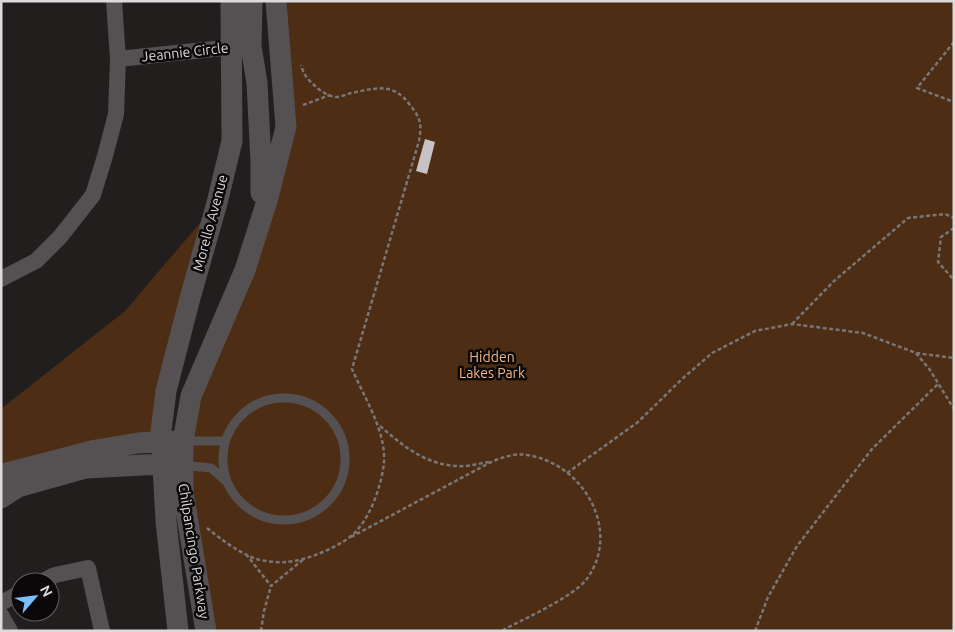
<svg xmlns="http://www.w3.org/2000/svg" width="955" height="632" viewBox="0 0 955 632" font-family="Ubuntu,sans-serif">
<rect width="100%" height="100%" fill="#221e1e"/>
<path fill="#4d2d13" d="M276,1h678v630h-748l-23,-190 103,-314z
M217,203l-56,228 -160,45v-67l124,-98z"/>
<path fill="#c7c2c5" d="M425,139l10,3 -8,32 -11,-3z"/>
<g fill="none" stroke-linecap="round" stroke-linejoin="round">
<path stroke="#7a7677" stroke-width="2.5" stroke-dasharray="4 2.5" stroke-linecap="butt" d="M954,42l-37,46 37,14
M303,105l27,-10
M954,228l-13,9 -3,25 16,18
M792,324l42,-43 74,-63 37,-4 9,4
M916,353l14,17 24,39
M380,426c23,20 46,39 78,40 10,1 22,-3 31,-4
M567,473l71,-51 44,-43 30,-26 43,-22 37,-7 71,9 53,20 38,5
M207,528c15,12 31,24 49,31 8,2 22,4 30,3 20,-1 60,-17 72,-33 14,-16 24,-46 26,-67 2,-31 -20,-65 -32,-93l67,-228c3,-17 2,-22 -9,-36 -17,-23 -33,-17 -59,-12 -4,1 -10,4 -15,4 -9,-1 -17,-7 -23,-13 -6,-5 -10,-11 -12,-19
M351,537l142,-76c11,-4 22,-8 34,-6 56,8 96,76 59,125 -15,18 -62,39 -85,51
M246,554l25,32 34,-28
M261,631l3,-20 7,-25
M755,631l13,-34 29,-51 75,-97 66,-65"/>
<path stroke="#555051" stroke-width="9" d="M223 459a61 61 0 1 1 122 0a61 61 0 1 1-122 0Z
M183,441h41
M182,465l29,3 15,13"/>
<path stroke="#555051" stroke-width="16" d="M118,59l125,-13
M1,279l35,-18 24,-24 33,-42 12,-39 11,-42 2,-55 -4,-58
M41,582l14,-7 33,-7 14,63
M1,603l19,-10
M1,615l9,16"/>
<path stroke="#555051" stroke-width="21" d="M252,1l-1,45 6,37 4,79v31
M1,476l6,-3 89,-23 42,-7 37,-2
M1,498l17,-11 68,-19 77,-4 14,1
M178,631l-12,-110 -5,-90 5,-40 24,-93 27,-95 15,-62 -1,-140
M206,631l-23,-139v-51l8,-45 54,-126 22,-69 19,-74 -10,-126"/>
</g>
<g text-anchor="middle" stroke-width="5" stroke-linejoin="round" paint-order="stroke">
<g font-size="14" fill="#dddadb" stroke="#0a0809">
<text transform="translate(185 52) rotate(-6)" y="5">Jeannie Circle</text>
<text transform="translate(210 223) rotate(-75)" y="5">Morello Avenue</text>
<text transform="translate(194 551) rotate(81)" y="5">Chilpancingo Parkway</text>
</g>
<g font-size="14" fill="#f4b689" stroke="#0a0809">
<text x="492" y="362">Hidden<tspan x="492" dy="16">Lakes Park</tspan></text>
</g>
</g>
<rect width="955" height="632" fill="none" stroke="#dddadb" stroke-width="5"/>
<g transform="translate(35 597) rotate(62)"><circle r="24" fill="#0a0809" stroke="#5e5c5d"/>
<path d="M0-4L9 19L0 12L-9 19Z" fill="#79bff8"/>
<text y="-8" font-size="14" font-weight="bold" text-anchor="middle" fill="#dddadb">N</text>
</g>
</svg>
